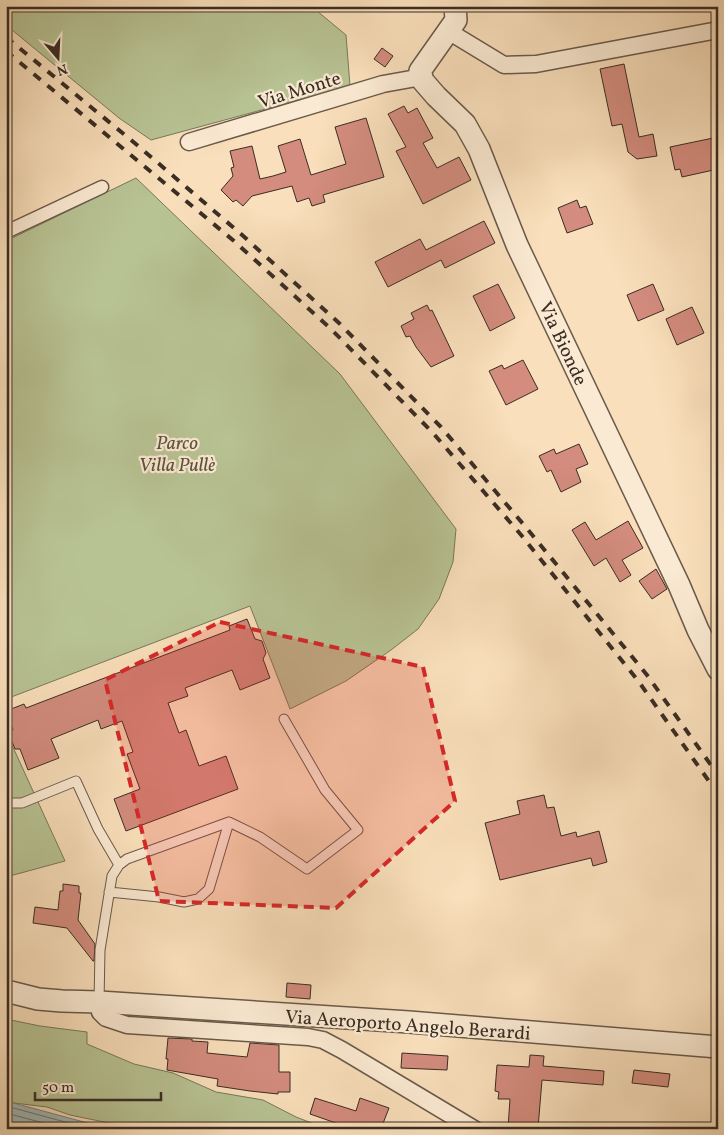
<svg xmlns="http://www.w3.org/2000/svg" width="724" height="1135" viewBox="0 0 724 1135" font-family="Vollkorn,serif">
<rect width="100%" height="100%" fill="#f9dfbb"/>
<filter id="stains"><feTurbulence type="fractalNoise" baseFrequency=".004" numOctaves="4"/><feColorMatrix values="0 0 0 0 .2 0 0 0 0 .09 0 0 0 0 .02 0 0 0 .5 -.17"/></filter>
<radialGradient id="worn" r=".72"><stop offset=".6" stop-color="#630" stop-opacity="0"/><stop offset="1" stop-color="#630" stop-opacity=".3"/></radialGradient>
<path fill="#b8c394" stroke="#79785c" d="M6,6h305l35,29 4,51 -199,54 -32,-22 -113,-93z
M136,178l204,196 116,155 -3,33 -14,37 -21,30 -27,21 -45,31 -56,28 -40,-103 -244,93v-458z
M6,732l59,129 -59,16z
M6,1019l34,7 47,6v12l47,20 39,9 43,19 47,8 33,17 31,12h-173l-45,-6 -39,-8 -23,-8 -41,-5z"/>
<path fill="#a1baba" stroke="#78827e" d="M6,1101l104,28h-104z"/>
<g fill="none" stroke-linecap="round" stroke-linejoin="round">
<path stroke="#6e746f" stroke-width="1" d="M6,1106l85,23
M6,1113l60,16"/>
</g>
<path fill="#d38c7e" stroke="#3a2d24" d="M382,48l11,8 -8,11 -11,-8z
M624,64l15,73 14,-3 4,22 -20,3 -9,-7 -6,-28 -10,2 -12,-57z
M404,106l4,7 9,-5 16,30 -10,5 14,25 22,-11 12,23 -48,24 -27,-53 10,-4 -18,-33z
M366,118l18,59 -61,18 2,7 -13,4 -3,-8 -12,4 -5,-16 -40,10 -9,10 -7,-6 -3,2 -12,-12 12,-14 -2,-8 3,-1 -4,-16 22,-5 8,33 13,-3 13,-4 -8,-26 22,-7 11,36 35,-11 -11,-37z
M718,137v32l-36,8 -2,-8 -5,1 -5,-23z
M577,200l3,8 6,-2 7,18 -26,9 -9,-25z
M484,221l11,22 -50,25 -4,-8 -53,27 -13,-25 45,-23 6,11z
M498,284l17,34 -25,13 -17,-35z
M653,284l11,26 -26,11 -11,-26z
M427,305l3,6 2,-1 22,46 -23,11 -15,-20 -6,-11 -4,1 -5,-11 13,-7 -3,-6z
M692,307l12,26 -27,12 -11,-26z
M523,360l15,29 -32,16 -17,-34 13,-6 2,4z
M579,444l9,20 -12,5 5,13 -20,10 -10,-22 -4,2 -8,-16 15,-7 2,5z
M628,521l15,27 -21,12 9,15 -11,7 -14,-24 -12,8 -22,-36 13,-8 11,18z
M656,569l11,20 -15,10 -13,-18z
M247,619l8,20 7,2 4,12 -3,6 7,19 -30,12 -8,-20 -47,18 3,8 -20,7 11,30 7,-3 13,36 27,-10 12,33 -112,42 -12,-32 26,-10 -13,-35 6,-2 -11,-31 -21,8 -3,-9 -47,19 8,19 -31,12 -8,-21h-5l-6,-15 4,-4 -7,-19 18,-7 2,4 204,-78 -1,-4z
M544,795l3,13 7,-1 7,29 15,-4 1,5 22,-6 8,31 -14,4 -2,-8 -91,22 -15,-57 35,-9 -3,-13z
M63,884l16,2v7h2l-3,27 17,24 -1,17h-1l-26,-33 -34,-5 2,-16 23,3 2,-19h3z
M287,983l24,2 -1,14 -24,-2z
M168,1038l24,1v2l16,1 -1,11 40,4 3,-14 29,2v27h11v20h-12v2l-28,-3 -33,-5 1,-7 -51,-9 1,-11h-2z
M402,1053l46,3 -1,14 -46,-2z
M530,1055l14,1 -1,10 61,5 -1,14 -61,-5 -4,48 -13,-1 -1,2 -16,-1 2,-29h-12l1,-7 -4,-1 2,-26 32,2z
M634,1070l36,4 -2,13 -36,-4z
M315,1098l41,13 4,-13 29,10 -7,18 -3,-1 -1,4h-25l-43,-15z"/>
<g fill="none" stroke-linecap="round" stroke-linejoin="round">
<g stroke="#6a5a4a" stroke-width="11">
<path id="service" d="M6,803h16l54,-22 22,48 21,36
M229,822l31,15 47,32 51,-39 -33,-40 -41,-71
M99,1002l1,-52 12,-74 7,-11 8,-6 102,-37 -20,67 -11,10 -14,3 -25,-5 -50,-5"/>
</g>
<g stroke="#6a5a4a" stroke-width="15">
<path id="pedestrian" d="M6,232l96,-45"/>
</g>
<g stroke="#6a5a4a" stroke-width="19">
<path id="minor" d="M448,31l56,34 32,-1 182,-34
M189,142l194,-58 39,-7
M99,1002l1,10 6,6 21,7 181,12 15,3 19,10 132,79"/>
</g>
<g stroke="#6a5a4a" stroke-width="24">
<path id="tertiary" d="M455,6l1,14 -36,51 3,10 13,15 29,28 14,25 38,96 162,340 19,45 20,39
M6,991l32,8 24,2 37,1 310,20 309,25"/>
</g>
<use href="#service" stroke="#fbead3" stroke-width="9"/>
<use href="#pedestrian" stroke="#fbead3" stroke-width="12"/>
<use href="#minor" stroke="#fbead3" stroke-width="16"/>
<use href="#tertiary" stroke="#fbead3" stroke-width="21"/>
<path stroke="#3a2d24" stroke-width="4" stroke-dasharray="9 9" stroke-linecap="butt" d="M6,37l131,108 104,89 98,89 102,104 88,104 118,144 71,100
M6,51l228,190 97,88 102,104 89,103 117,146 79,112"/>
</g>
<path fill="#d62828" fill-opacity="0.2" stroke="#d62828" stroke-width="4" stroke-dasharray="10 6" stroke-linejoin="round" d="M220,622l203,45 32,134 -119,107 -177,-7 -54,-221z"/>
<g text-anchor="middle" stroke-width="4.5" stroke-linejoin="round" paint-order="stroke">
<g font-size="19" fill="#3a2d24" stroke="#fbead3">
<text transform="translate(299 89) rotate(-17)" y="7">Via Monte</text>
<text transform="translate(564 343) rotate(65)" y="7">Via Bionde</text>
<text transform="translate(408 1024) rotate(4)" y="7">Via Aeroporto Angelo Berardi</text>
</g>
<g font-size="19" font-style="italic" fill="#5a5240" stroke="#fbead3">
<text x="177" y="449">Parco<tspan x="177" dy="22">Villa Pullè</tspan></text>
</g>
</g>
<rect width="724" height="1135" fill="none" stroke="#f9dfbb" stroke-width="25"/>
<rect x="8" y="8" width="709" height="1120" fill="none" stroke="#3a2d24" stroke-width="2.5"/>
<rect x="12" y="12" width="699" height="1110" fill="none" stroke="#3a2d24"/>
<g transform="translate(58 58) rotate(161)" stroke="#fbead3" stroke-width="4" paint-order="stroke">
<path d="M0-4L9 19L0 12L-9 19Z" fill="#3a2d24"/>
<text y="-8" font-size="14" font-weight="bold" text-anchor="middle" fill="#3a2d24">N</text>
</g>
<path d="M35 1092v8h126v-8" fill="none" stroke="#3a2d24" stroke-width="2.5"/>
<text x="42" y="1092" font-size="15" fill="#3a2d24" stroke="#fbead3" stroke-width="4" paint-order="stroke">50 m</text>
<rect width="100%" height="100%" filter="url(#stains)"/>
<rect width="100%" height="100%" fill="url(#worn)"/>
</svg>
